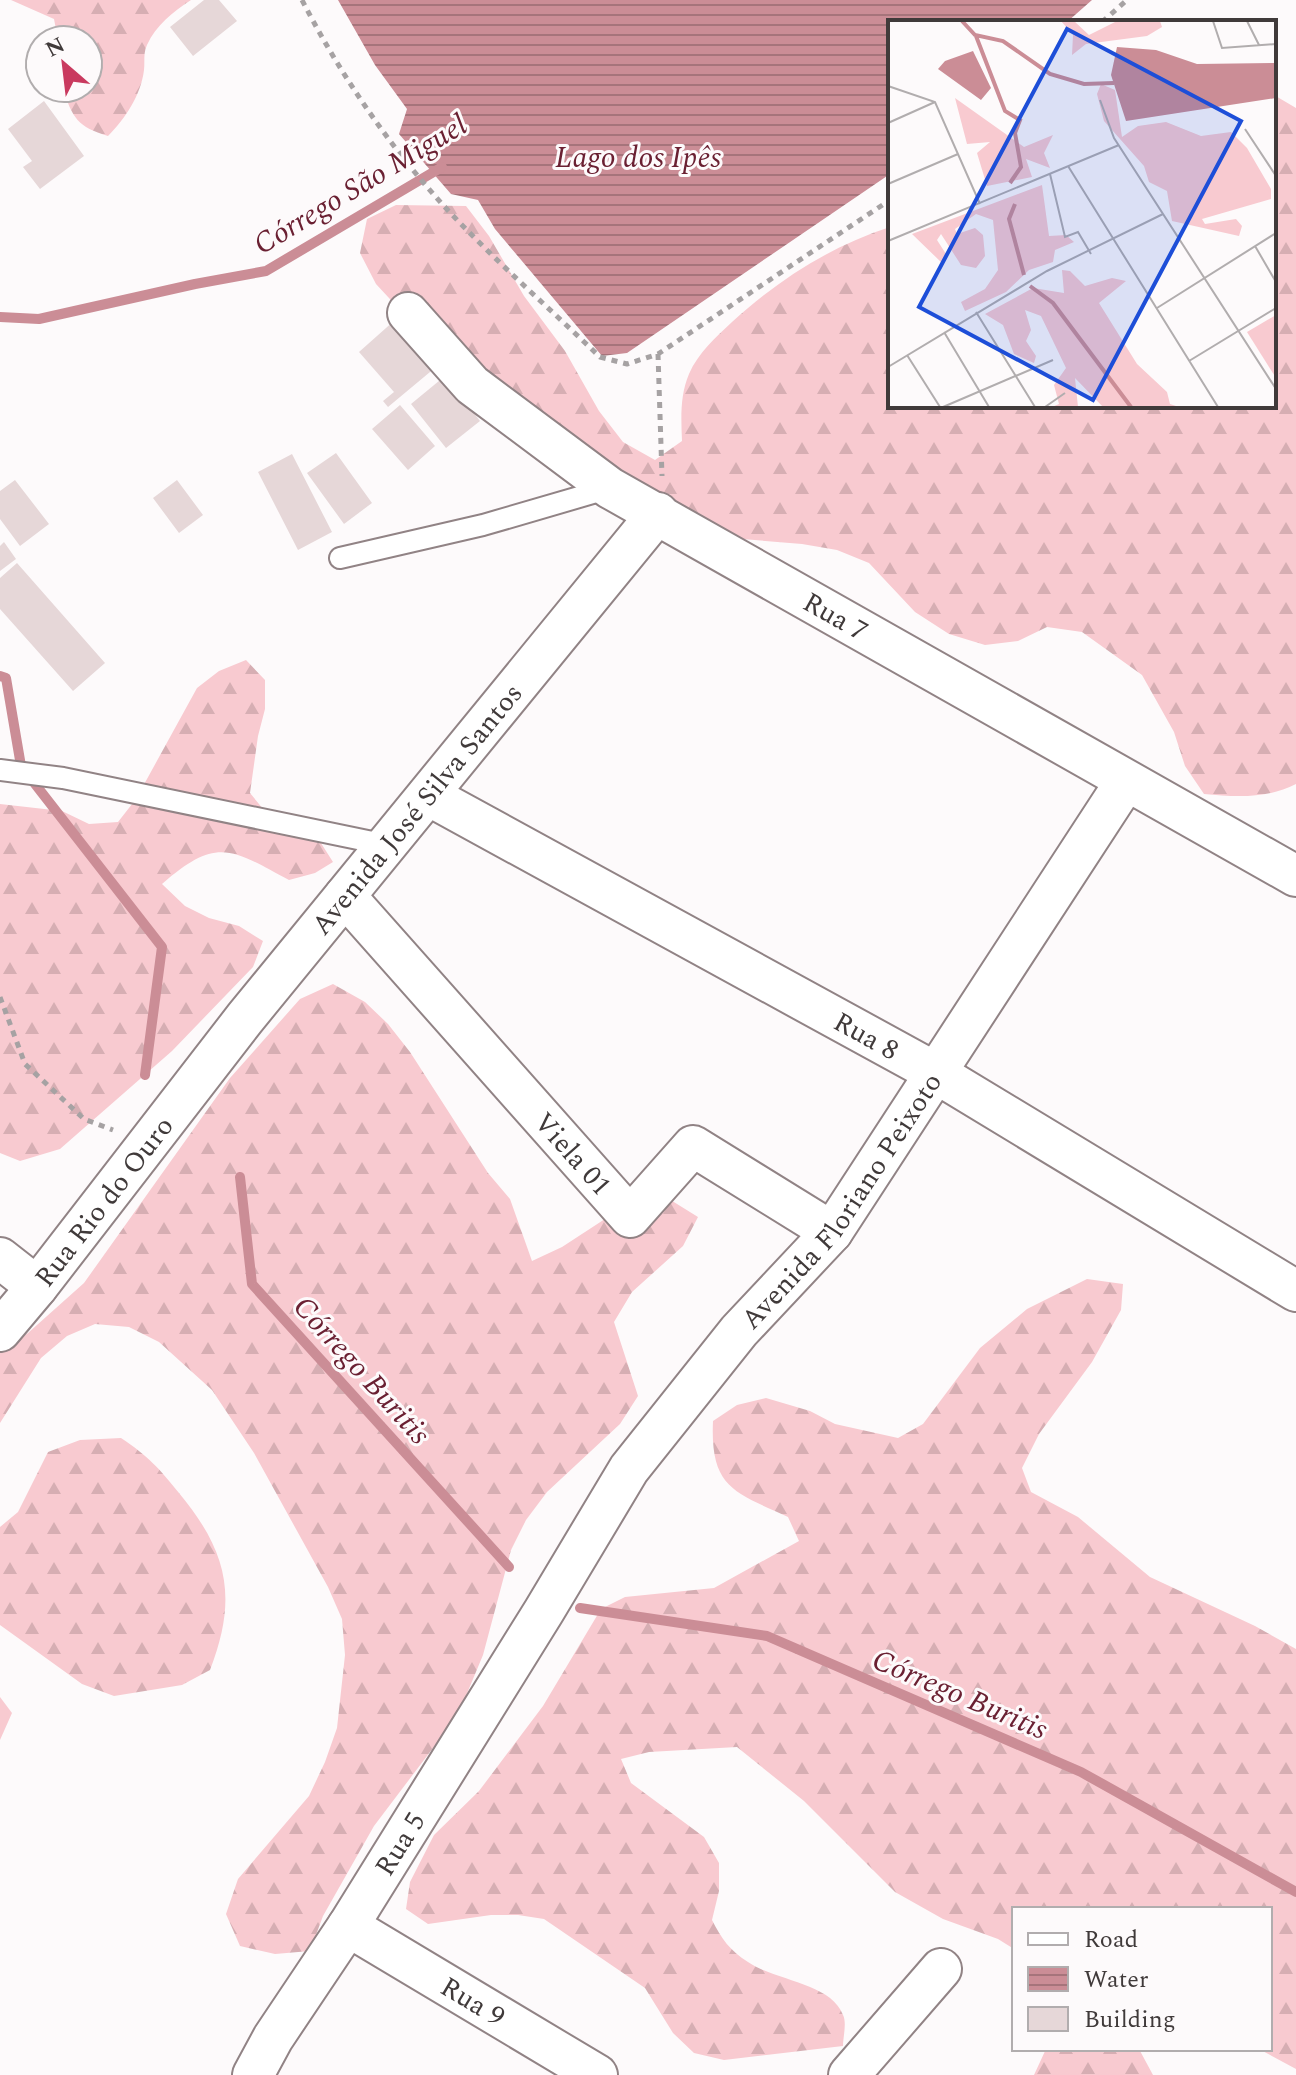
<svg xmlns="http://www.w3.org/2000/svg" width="1296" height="2075" viewBox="0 0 1296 2075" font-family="Spectral,serif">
<defs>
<pattern id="forest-firs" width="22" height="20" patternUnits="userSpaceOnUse" patternTransform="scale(2)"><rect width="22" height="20" fill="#f8cad0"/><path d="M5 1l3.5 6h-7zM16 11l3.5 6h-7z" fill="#d6aeb3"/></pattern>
<pattern id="water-rules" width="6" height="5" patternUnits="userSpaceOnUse" patternTransform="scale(2)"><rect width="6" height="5" fill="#cb8d96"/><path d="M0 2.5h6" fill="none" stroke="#a6747b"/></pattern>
</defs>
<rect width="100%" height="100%" fill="#fdfafb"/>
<path fill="url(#forest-firs)" d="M11,0h180c-18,12 -35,25 -44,45 -4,8 -2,17 -3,25 -3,25 -19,49 -36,66 -30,-9 -36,-18 -45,-48h25v-48h-30l-4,-21z
M1274,95l22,13v676c-29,15 -60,13 -92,10l-19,-28 -11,-34 -32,-57 -60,-43 -35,-5 -29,14 -33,4 -36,-11 -34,-22 -46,-49 -32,-13 -35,-6 -72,-6 -102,-59 -176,-113 -76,-82 -16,-31 7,-34 29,-14 70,1 23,30 35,60 41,55 34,60 24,31 32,18 27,-19c-1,-23 -2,-46 7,-67 9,-21 27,-37 43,-52 46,-42 99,-76 158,-95v179h384z
M246,660l19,20v29l-7,27 -8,57 18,22 51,25 14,22 -18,11 -26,7c-58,-31 -72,-44 -127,4l23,22 24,12 30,8 24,15 -10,26 -81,84 -112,98 -40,12 -20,-8v-349l62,7 27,13 29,-2 18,-23 61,-111 22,-17z
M333,984l32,18 23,22 22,28 78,121 22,26 22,62 30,-14 69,-45 38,-3 29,18 -15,29 -51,46 -18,30 24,74 -18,28 -73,68 -21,28 -15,30 -28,105 -25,60 -84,111 -51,90 -13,35 -35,3 -35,-8 -14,-32 12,-35 71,-83 16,-34 12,-34 8,-73 -3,-36 -14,-32 -74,-134 -42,-63 -53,-48 -30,-15 -34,-3 -28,12 -26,22 -41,65v-70l28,-20 56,-50 146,-205 70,-79z
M1087,1279l36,5 -2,26 -29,52 -53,72 -17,34 9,24 47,25 72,60 105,49 41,23v420l-37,-20h11v-140h-256v40l-16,-10 -55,-20 -48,-27 -91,-91 -67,-54 -88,5 -28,7 10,24 73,54 15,26v28l-7,29c9,18 18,31 36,42 27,19 83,21 95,53 4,8 0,22 0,31l-119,14 -30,-7 -21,-20 -28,-45 -101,-69 -26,-4h-27l-63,9 -22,-15 4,-27 24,-47 45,-44 64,-85 58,-97 24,-12 89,-9 85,-47 -11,-24c-54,-25 -78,-29 -75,-96l24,-16 29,-7 44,13 25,13 63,14 25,-14 57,-76 47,-39z
M121,1438c27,18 38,30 58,55 49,59 59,105 31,177l-28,15 -68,11 -32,-12 -82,-59v-98l18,-15 30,-60 32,-12z
M0,1697l12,16 -12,27z
M1046,2049h93l14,26h-119z"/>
<path fill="url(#water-rules)" d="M338,0h754l-25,22h-177v152l-263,179 -25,3 -107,-127 -17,-29 -27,-6 -52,-60 8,-25 -32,-44z"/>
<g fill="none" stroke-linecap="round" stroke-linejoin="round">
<path stroke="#cb8d96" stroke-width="10" d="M0,317l39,2 156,-35 71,-13 176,-104
M0,676l6,2 15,88 141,181 -17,128
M240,1177l12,107 257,283
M580,1608l187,28 314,136 215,120"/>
</g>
<path fill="#e6d7d8" d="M204,0h15l18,21 -44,35 -23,-29z
M44,101l40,55 -44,33 -17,-22 9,-6 -24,-32z
M395,320l41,47 -48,40 -5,-6 11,-9 -35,-40z
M445,376l35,45 -34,27 -35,-44z
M400,405l35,41 -27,24 -36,-41z
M336,453l36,50 -28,21 -37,-51z
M292,454l40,78 -34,18 -40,-78z
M15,480l34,44 -29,22 -20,-27v-28z
M177,480l26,35 -24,18 -26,-35z
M4,542l12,17 -16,12v-25z
M17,563l88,100 -32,28 -73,-82v-31z"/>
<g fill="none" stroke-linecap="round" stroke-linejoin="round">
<g stroke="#918385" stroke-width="24">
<path id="service" d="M340,558l143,-33 127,-37
M0,770l63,8 324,67"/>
</g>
<g stroke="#918385" stroke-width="44">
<g id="minor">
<path id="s1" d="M408,313l64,72 138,103 686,388"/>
<path id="s2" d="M428,795l508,278 360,218"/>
<path id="s3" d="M345,896l285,321 63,-71 139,86"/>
<path d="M0,1258l37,29"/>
<path id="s4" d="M0,1331l37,-44 208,-269 413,-505"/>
<path id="s5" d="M348,1926l249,149"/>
<path id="s6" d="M253,2075l20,-37 75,-112 196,-315 85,-142 110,-138 93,-99 294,-451"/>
<path d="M849,2075l92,-106"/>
</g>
</g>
<path stroke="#a6a2a3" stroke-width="5" stroke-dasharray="6 6" stroke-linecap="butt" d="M302,0c38,74 85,143 141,205 49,53 105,102 157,152l27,7 31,-10 232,-154
M1102,22l25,-22
M658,354l4,122
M0,997l25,67 59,55 29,11"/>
<use href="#service" stroke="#fff" stroke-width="20"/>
<use href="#minor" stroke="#fff" stroke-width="40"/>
</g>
<g text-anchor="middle" stroke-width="6" stroke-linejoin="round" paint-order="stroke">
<g font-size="28" fill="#403a3a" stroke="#fdfafb">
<text dy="10" stroke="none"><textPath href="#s1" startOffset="528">Rua 7</textPath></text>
<text dy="10" stroke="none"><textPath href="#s4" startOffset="668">Avenida José Silva Santos</textPath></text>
<text dy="10" stroke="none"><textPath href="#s2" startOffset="500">Rua 8</textPath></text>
<text dy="10" stroke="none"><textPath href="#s3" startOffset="344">Viela 01</textPath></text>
<text dy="10" stroke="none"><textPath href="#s6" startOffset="1056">Avenida Floriano Peixoto</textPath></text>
<text dy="10" stroke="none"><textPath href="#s4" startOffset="166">Rua Rio do Ouro</textPath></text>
<text dy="10" stroke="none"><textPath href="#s6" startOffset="274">Rua 5</textPath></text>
<text dy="10" stroke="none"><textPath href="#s5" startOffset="146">Rua 9</textPath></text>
</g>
<g font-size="30" font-style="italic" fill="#6a2032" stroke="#fdfafb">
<text x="638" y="167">Lago dos Ipês</text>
<text transform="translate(360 184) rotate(-31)" y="10">Córrego São Miguel</text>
<text transform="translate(362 1370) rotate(48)" y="10">Córrego Buritis</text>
<text transform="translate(960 1694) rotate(23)" y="10">Córrego Buritis</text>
</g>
</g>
<g transform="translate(888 20)">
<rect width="388" height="388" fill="#fdfafb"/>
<path d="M388,295v63l-29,-46z" fill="#f8cad0"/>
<path d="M173,1h13l15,14 26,-13 45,-1 2,6 -15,9 -61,8 -14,11 1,-20zM213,64l14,6 7,47 16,-11 28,-4 35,14 30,-4 16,16 24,41v10l-69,20 3,5 31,-5 6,7 -3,10 -67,-15 -5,-30 -18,-9 -5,-16 -40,-45 -7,-27zM67,78l69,49 29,-12 -9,18 6,15 -24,-9 6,18 -45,9 -10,-33 13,-11 -23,2zM154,165l7,51 17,-1 8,7 -19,8 -2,12 -24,8 -23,22 -41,19 -4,-9 24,-13 13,-19 -5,-50 -17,-6 -21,15 2,5 18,-6 8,7 2,21 -9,12 -15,-3 -20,-31 -4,6 9,14 -4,9 -30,-29zM174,250l8,1 15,15 27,-8 14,3 -27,22 38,61 30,28 3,12 9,3h-76l-28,-29 3,29h-26l7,-3 -5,-19 12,-17 -25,-52 -16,-6 6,20 -5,11 10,15 -2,7 -20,-9 -11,-29 -18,-11 48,-26 31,5z" fill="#f8cad0"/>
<path d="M229,27l39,3 41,14 79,-1v35l-150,23 -15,-46zM85,31l18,37 -10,12 -43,-31 7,-8z" fill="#cb8d96"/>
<path fill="none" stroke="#cb8d96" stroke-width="4" d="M74,1l13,14 28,6 47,33 34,10 30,-1M88,16l29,75 15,9 -5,13 6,34 -11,16M127,184l-6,15 15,56M142,266l23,17 78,104"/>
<path fill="none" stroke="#b1adae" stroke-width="2" d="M325,1l9,27 54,-4M359,1l12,24M0,66l47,16 45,102M212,80l14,38 162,251M0,103l47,-21M357,109l31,47M180,146l150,241M162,154l15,63 13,-5 13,22M0,164l70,-30M0,221l231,-96M367,226l21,36M269,288l119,-75M88,292l59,95M56,312l45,75M19,335l33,52M301,341l87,-53M0,347l159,-96 116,-57M55,387l110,-47M157,387l20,-14"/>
<path fill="#1d4ed8" fill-opacity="0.15" stroke="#1d4ed8" stroke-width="4" d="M179,9l174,92 -148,279 -174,-93z"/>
<rect width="388" height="388" fill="none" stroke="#403a3a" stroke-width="4"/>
</g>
<rect x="1012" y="1907" width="260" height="144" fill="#fdfafb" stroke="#b1adae" stroke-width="2"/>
<rect x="1028" y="1933" width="40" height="12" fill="#ffffff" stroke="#b1adae" stroke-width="2"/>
<text x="1084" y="1947" font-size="24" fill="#403a3a">Road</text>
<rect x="1028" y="1967" width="40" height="24" fill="url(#water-rules)" stroke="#b1adae" stroke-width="2"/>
<text x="1084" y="1987" font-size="24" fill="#403a3a">Water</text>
<rect x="1028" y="2007" width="40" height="24" fill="#e6d7d8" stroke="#b1adae" stroke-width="2"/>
<text x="1084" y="2027" font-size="24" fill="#403a3a">Building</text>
<g transform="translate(64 64) rotate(332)"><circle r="38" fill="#fdfafb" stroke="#b1adae" stroke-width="2"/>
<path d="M0-6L14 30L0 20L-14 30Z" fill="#c93a5f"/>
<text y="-12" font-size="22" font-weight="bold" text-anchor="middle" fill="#403a3a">N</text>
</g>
</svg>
